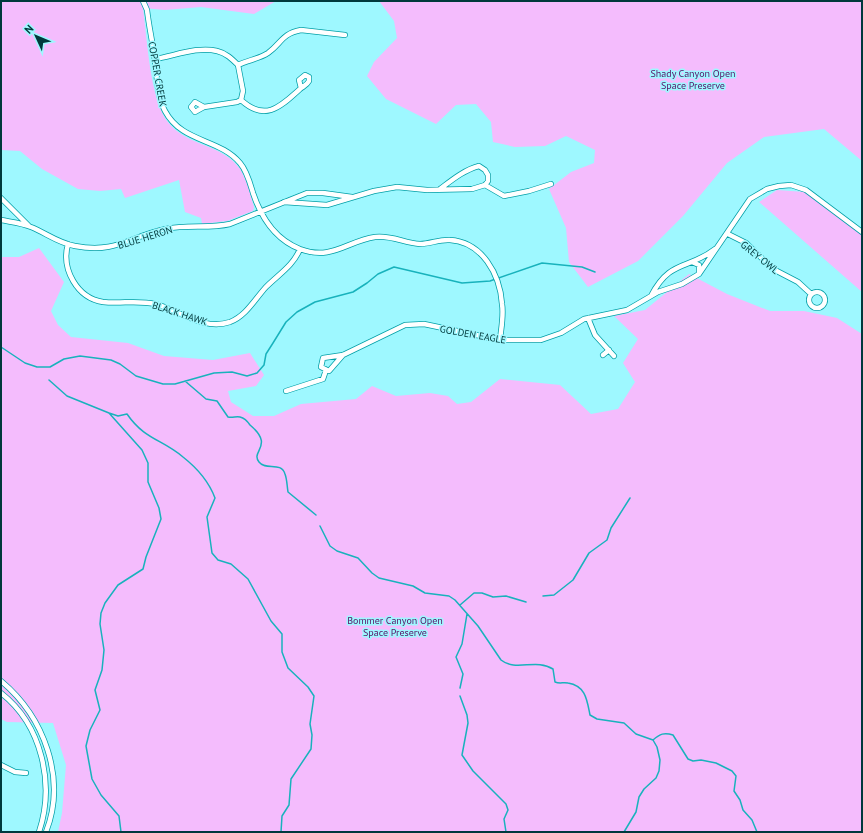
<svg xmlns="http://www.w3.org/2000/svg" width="863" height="833" viewBox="0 0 863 833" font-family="'PT Sans',sans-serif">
<rect width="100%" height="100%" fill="#9ef8ff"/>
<path fill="#f4bcfd" d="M1,1h275l-22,13 -53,-7 -36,3 -22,-2c4,30 7,90 24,113 19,26 55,22 73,48 7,11 10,25 14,38l-1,4 -26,10 -25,3 -1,-6 -16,-6 -6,-32 -54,18 -4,-9 -21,2 -22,-2 -36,-20 -22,-18 -19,-1z
M379,1h483v160l-38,-32 -60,8 -37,26 -44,53 -45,45 -50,26 -19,-25 -3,-34 -17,-39 22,-17 23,-9 1,-13 -29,-14 -21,10 -30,1 -22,-5 -2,-20 -15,-18 -20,1 -20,19 -50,-25 -19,-23 7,-14 23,-24 -3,-17z
M777,190l28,2 57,40v60l-103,-90z
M39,248l25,34 -13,29 7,14 13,12 57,6 36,13 49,4 37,-7 14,22 -8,11 -28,5 3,11 22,14h21l27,-12 55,-5 16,-13 24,10 34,-3 18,3 9,8 14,-2 29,-23 60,6 31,29 27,-5 17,-27 -12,-19 15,-24 -24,-23 31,-6 44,-36 38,20 43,17h34l33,7 25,16v498h-804l4,-19 4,-48 -13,-42 -46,-1 -6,-3v-462h18z"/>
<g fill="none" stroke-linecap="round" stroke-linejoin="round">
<path stroke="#18b2bc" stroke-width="1.5" d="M1,347l24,16 12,4h13l14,-8 16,-3 31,4 9,4 16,12 27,8h12l39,-11 18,-1 15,4 10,-3 7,-8 2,-11 7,-11 13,-21 11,-10 18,-10 38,-10 14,-9 11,-9 16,-7 68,16 28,-2 52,-18 40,4 13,5
M49,380l18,16 42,17 33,37 6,13v19l11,26 2,11 -15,38 -3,12 -25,16 -13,18 -4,10 -1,11 4,26 -2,20 -7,20 5,20 -10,20 -4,16 6,33 9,16 18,21 2,16
M185,381l21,18 11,2 11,16c5,1 8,-1 12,0 4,1 8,5 10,8 25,21 0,26 9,37 7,9 22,-1 26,12 2,5 2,12 3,18l28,23
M109,413l9,3 9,-2c18,26 35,25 56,43 14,11 26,25 32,41l-8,19 5,36 6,7 13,4 17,15 23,42 11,13v18l6,16 20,19 6,9 -4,28 2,11 -1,14 -20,30 -2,26 -7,11 -1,16
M320,526l10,20 7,5 21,7 14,15 7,5 34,8 12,7 24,3 6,4 23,26 23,34c15,12 35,-2 52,9l2,13c5,2 8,0 13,1 18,3 19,17 22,32l7,4 27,4 12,11 17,6 4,7 3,13 -1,11 -3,7 -12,11 -5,8 -3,15 -12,20
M543,596l11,-1 19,-15 16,-27 18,-13 4,-12 19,-30
M460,605l14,-12h8l11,4 13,-1 20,6
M460,688l3,-14 -7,-17 6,-13 5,-30
M460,696l7,19 1,8 -6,32 11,16 33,33 2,6 -4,9 2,13
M653,740c7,-6 11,-8 20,-5l15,24 5,2 8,-1 15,3 16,8 4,5 -2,15 6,9 3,10 9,10 5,12"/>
<g stroke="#009fa7" stroke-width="6">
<path id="minor" d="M143,1l4,9c2,17 6,34 8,51 2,16 2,35 10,50 17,32 54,27 75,52 7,8 10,20 13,30 8,24 21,46 47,56 32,12 47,-8 75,-12 17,-2 29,6 45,7 10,0 20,-5 30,-4 32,2 50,34 52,64 2,11 -1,25 -2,36
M155,59c19,-3 43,-13 62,-8 9,2 15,8 21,14l5,26 -2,9
M238,65c10,-5 21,-6 30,-12 14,-10 13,-19 33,-23l44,5
M241,100c25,23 41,5 59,-11 4,-3 7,-4 9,-8v-4l-4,-2 -6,5 2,8
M204,107l-9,-5 -4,5 4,5 9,-5 33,-5 4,-2
M485,185l19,11 25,-5 22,-7
M1,198l28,28
M284,202l43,3 47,-14 23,-4 30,3 45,-1 13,-4 3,-4v-6l-3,-5 -6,-4c-15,4 -27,14 -39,23
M1,220c10,2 21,3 30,7 15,6 27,16 44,19 42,8 55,-10 91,-17 21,-5 43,0 64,-5l77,-31h16l29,4
M728,234l18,9 27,26 25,13 13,12
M68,244c-7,25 9,54 35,58 17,2 35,-2 52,2 24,6 48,27 75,18 16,-6 25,-23 36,-35 13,-13 27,-21 34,-38
M692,262l7,3v8
M809 300a8 8 0 1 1 16 0a8 8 0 1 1-16 0Z
M651,296c19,-37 37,-26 64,-47
M588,318l7,17 19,21
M343,355l-14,16 -8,-4 2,-9 20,-3 62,-30 19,-1 76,16h41l20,-7 23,-14 43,-9 31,-18 24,-8 17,-10 51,-75 17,-10 12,-3 12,-1 15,5 56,42
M603,355l6,-5
M286,391l37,-12 3,-9
M1,681c43,36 66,97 45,151
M1,693c41,32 54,91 38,139
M1,765l14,7 11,1"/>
</g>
<use href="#minor" stroke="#fff" stroke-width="4.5"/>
</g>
<g text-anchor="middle" stroke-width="3" stroke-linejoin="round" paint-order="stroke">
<g font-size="10" fill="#591165" stroke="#9ef8ff">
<text x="693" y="77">Shady Canyon Open<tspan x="693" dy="12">Space Preserve</tspan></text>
<text x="395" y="624">Bommer Canyon Open<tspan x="395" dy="12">Space Preserve</tspan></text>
</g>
<g font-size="10" fill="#00393c" stroke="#9ef8ff">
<text transform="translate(158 74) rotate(80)" y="4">COPPER CREEK</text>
<text transform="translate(145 237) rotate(-17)" y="4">BLUE HERON</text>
<text transform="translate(760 257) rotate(39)" y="4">GREY OWL</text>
<text transform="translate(180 313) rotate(18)" y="4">BLACK HAWK</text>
<text transform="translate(473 334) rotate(10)" y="4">GOLDEN EAGLE</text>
</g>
</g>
<rect width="863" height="833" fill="none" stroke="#00393c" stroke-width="4"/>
<g transform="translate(36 36) rotate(314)" stroke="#9ef8ff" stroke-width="3" paint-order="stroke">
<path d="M0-3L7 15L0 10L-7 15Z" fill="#00393c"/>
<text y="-6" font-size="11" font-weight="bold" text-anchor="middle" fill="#00393c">N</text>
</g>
</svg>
